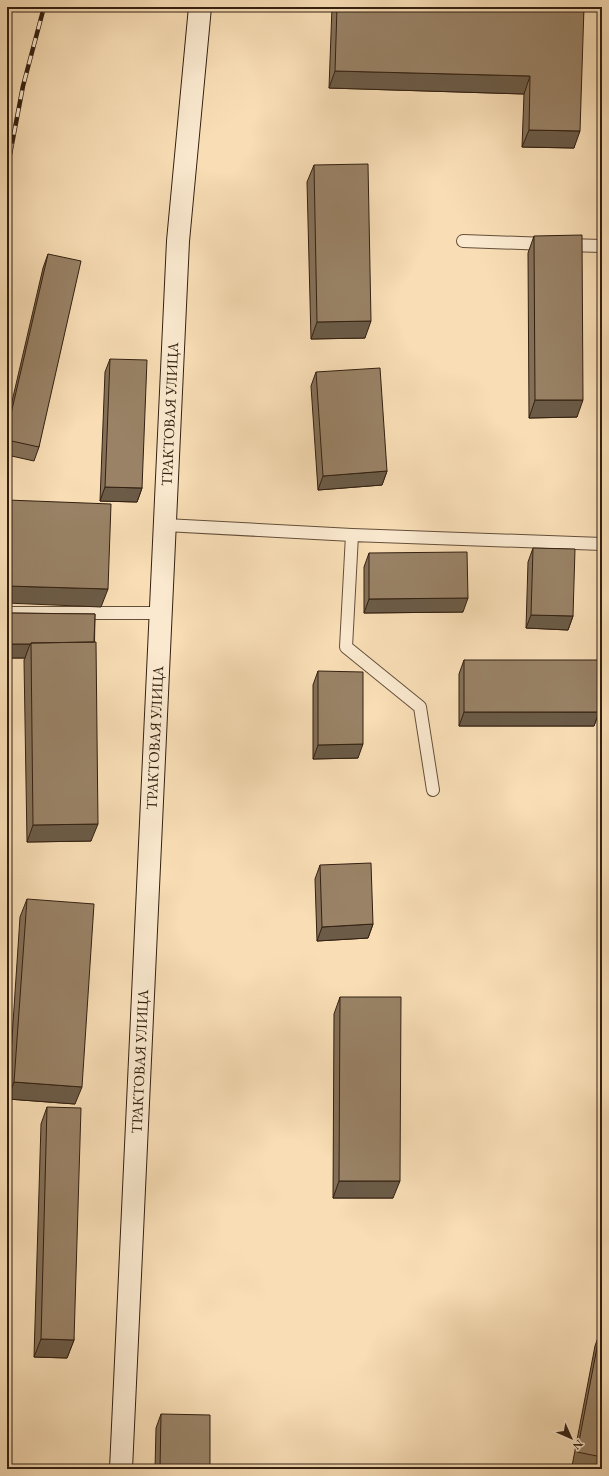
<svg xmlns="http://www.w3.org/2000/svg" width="609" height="1476" viewBox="0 0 609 1476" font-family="'EB Garamond',serif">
<rect width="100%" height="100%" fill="#f8ddb5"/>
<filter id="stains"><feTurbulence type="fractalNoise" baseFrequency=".005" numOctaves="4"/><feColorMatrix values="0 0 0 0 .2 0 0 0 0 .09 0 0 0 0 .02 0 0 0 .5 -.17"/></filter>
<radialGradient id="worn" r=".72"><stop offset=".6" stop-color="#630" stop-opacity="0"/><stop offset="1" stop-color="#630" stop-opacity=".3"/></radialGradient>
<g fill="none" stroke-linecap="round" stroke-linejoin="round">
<g stroke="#644f3a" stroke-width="14">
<path id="lane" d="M463,241l84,3
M567,245l35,1
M165,525l187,10 250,9
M352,535l-6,112 74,60 13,83
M7,613h154"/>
</g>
<g stroke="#332011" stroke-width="24">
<g id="secondary">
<path id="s1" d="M121,1469l57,-1228 22,-234"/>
</g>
</g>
<use href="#lane" stroke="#fae9cf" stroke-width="12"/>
<use href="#secondary" stroke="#fae9cf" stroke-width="22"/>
<g stroke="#332011" stroke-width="4.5">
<path id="rail" d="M7,170l16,-84 21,-79"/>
</g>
<use href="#rail" stroke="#fae9cf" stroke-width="3" stroke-dasharray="9" stroke-linecap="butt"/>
</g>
<path fill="#847058" stroke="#332011" d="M332,7h252l-10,141 -52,-1 2,-53 -195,-6z
M314,165l51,173 -54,1 -4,-157z
M534,236l43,181 -48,1 -1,-165z
M48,254l-9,193 -5,14 -27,-6v-32l36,-155z
M110,359l32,129 -5,14 -37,-1 5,-129z
M316,372l71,99 -5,14 -64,5 -7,-104z
M533,548l40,68 -5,14 -42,-2 2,-66z
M369,553l94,59 -99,1v-46z
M7,613l88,1 -4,227 -64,1 -3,-182 1,-2h-18z
M464,660l135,52 -5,14h-135v-52z
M318,671l40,87 -45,1v-74z
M320,865l53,59 -5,14 -51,3 -2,-62z
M27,899l48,205 -67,-5 12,-182z
M340,997l53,201h-60l1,-184z
M47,1107l27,233 -7,18 -33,-1 7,-233z
M600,1332l2,1v136h-14l-16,-3 23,-120z
M161,1414l49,55h-55l1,-41z"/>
<path fill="#6b5b47" stroke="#332011" d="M335,71l195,5 -6,18 -195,-6z
M529,130l51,1 -6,17 -52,-1z
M371,321l-6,17 -54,1 6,-17z
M535,400h48l-6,17 -48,1z
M387,471l-5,14 -64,5 5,-14z
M105,487l37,1 -5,14 -37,-1z
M7,586l101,3 -7,18 -94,-4z
M468,598l-5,14 -99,1 5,-14z
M531,615l42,1 -5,14 -42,-2z
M7,644h23l-5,14h-18z
M464,712h135l-5,14h-135z
M363,744l-5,14 -45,1 5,-14z
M98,824l-7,17 -64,1 6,-17z
M373,924l-5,14 -51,3 5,-14z
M14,1082l68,5 -7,17 -67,-5z
M339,1181h61l-7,17h-60z
M41,1339l33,1 -7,18 -33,-1z"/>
<path fill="#998266" stroke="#332011" d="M337,7h247l-4,124 -51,-1 1,-54 -195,-5z
M368,164l3,157 -54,1 -3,-157z
M582,235l1,165h-48l-1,-164z
M48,254l33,7 -42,186 -32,-7v-9z
M110,359l37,1 -5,128 -37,-1z
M380,368l7,103 -64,5 -7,-104z
M7,500l104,4 -3,85 -101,-3z
M533,548l42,1 -2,67 -42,-1z
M467,552l1,46 -99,1v-46z
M7,613l88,1 -1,28 -63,1v1h-24z
M96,642l2,182 -65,1 -2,-182z
M464,660h135v52h-135z
M318,671l45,1v72l-45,1z
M371,863l2,61 -51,3 -2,-62z
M27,899l67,5 -12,183 -68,-5z
M340,997h61l-1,184h-61z
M47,1107l34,1 -7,232 -33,-1z
M600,1332l2,1v124l-25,-5z
M161,1414l49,1v54h-50z"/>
<g text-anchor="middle" stroke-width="3.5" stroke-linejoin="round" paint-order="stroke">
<g font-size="15" fill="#332011" stroke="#fae9cf">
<text dy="5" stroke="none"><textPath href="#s1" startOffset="1056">ТРАКТОВАЯ УЛИЦА</textPath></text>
<text dy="5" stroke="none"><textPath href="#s1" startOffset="732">ТРАКТОВАЯ УЛИЦА</textPath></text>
<text dy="5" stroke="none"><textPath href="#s1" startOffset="408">ТРАКТОВАЯ УЛИЦА</textPath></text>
</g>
</g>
<rect width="609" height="1476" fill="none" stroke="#f8ddb5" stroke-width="24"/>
<rect x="8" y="8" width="593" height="1460" fill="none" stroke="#332011" stroke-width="2"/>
<rect x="12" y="12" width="585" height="1452" fill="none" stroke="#332011"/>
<g transform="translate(571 1438) rotate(135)" stroke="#fae9cf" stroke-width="3" paint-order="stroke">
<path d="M0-3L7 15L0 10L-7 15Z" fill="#332011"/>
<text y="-6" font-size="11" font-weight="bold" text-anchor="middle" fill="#332011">N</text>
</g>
<rect width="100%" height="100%" filter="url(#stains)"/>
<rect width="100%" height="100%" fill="url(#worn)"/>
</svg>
